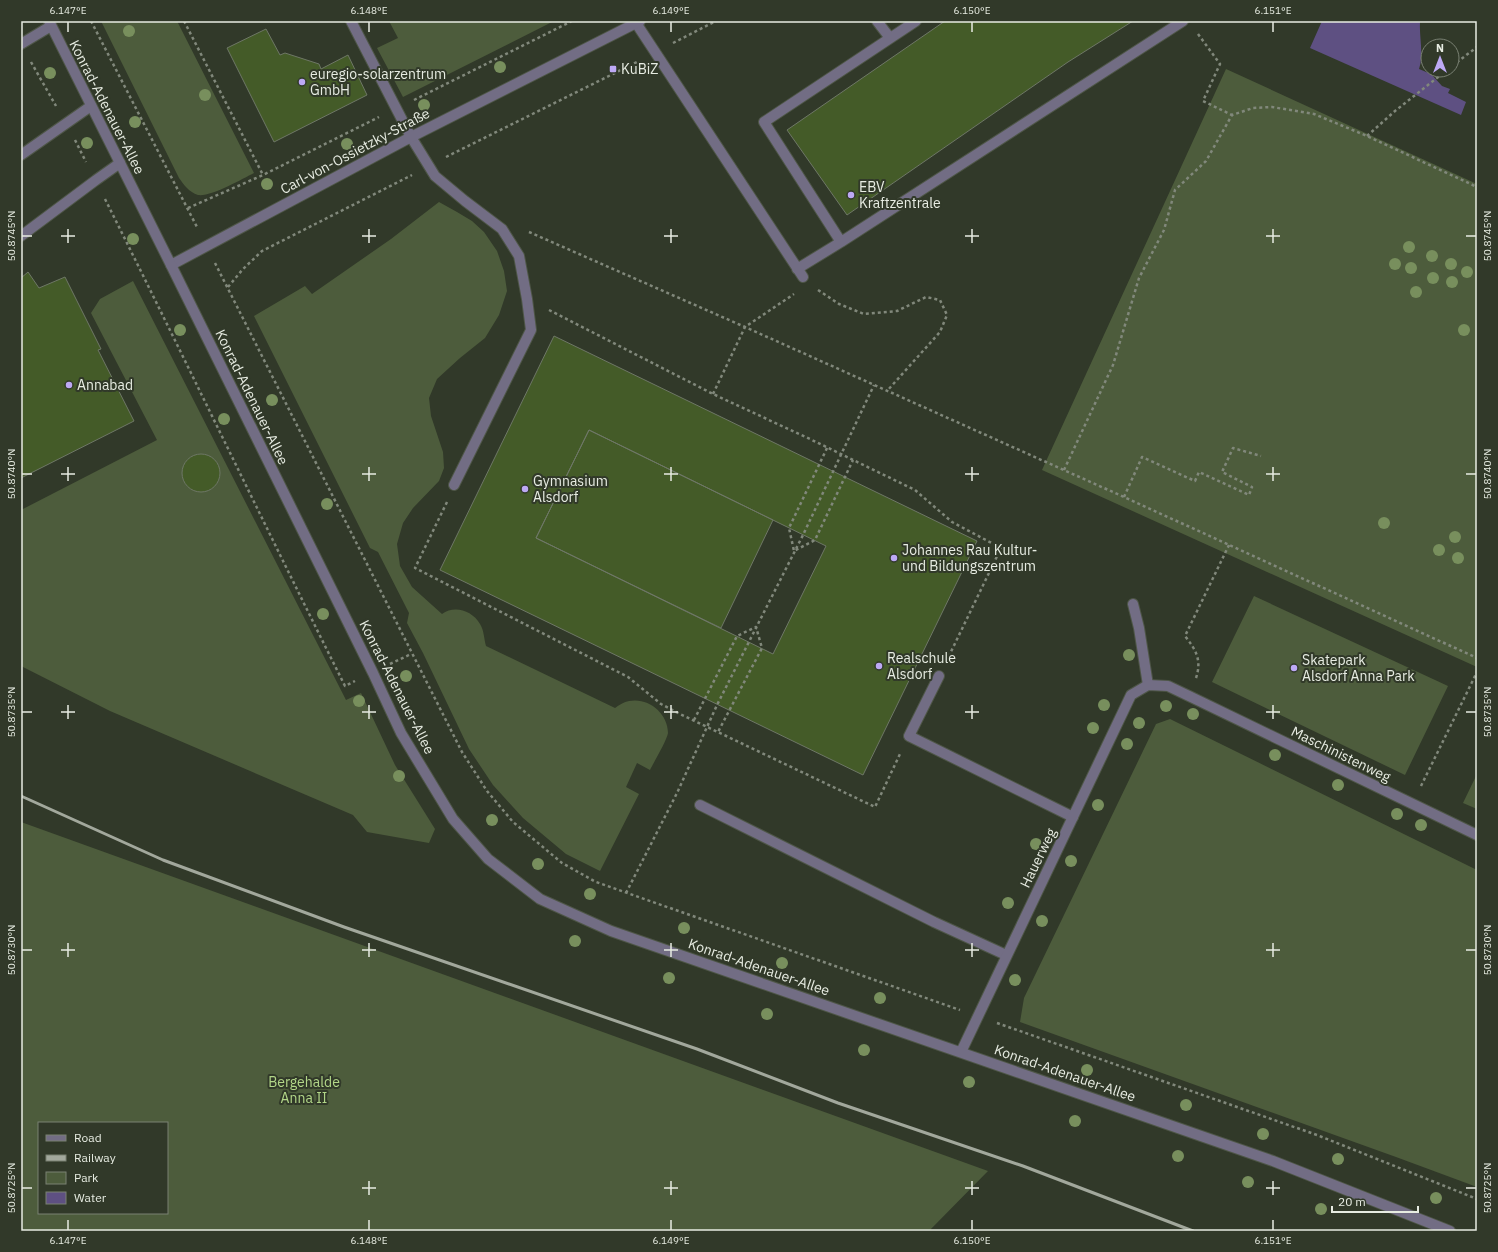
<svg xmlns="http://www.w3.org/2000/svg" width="1498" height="1252" viewBox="0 0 1498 1252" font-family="'IBM Plex Sans',sans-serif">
<rect width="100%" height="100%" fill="#313929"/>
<path fill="#4d5c3c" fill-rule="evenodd" d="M101,21h76l77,152c-12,6 -43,24 -56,22 -9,-3 -14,-10 -19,-17z
M389,21h165l-151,76 -26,-49 21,-10z
M1226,69l251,115v483l-435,-197z
M439,202l18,10 15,9 12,11 13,19 7,20 3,20 -8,24 -14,23 -25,20 -23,21 -8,19 2,18 12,36 1,16 -5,13 -26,27 -10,15 -6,21 3,22 12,21 30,27c12,-9 30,-4 38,10 4,6 4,15 6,22l129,62c4,-3 9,-6 14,-7 19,-4 39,12 39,32 -1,7 -14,29 -18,37l-13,-7 -11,24 13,7 -39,77 -34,-17 -43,-36 -30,-33 -24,-36 -46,-96 -16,-30 2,-10 -31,-61 -8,-4 -116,-232 51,-30 7,8 79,-55z
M133,281l213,419 15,-7 34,72 40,64 -6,14 -62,-11 -14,-17 -243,-104 -89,-45v-156l136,-70 -66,-127 9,-14z
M1254,596l194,90 -43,89 -193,-93z
M1170,719l307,151v317l-81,-30 -376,-135 4,-24 132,-274z
M1477,774v35l-14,-6z
M21,822l967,349 -59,60h-908zM39,1123h128v90h-128z"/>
<path fill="#5e5082" d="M1322,21h98c-1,16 4,34 -1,48l12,5 11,12 8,3 -2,4 18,9 -5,13 -151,-67z"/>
<path fill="#445b28" stroke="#6e7766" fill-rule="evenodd" d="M945,21h188l-65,41 -221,153 -60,-85z
M266,29l14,26 5,-2 34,11 2,5 27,-14 19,40 -93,47 -47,-94z
M28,272l11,16 26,-11 36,72 -3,1 36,71 -113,57v-200z
M554,336l423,205 -114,234 -423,-205zM589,430l237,116 -53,108 -237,-116z
M589,430l184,90 -52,108 -185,-90z
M182 473a19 19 0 1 1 38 0a19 19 0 1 1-38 0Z"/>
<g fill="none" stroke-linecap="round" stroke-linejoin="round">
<g stroke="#4e5647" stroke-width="12">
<path id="service" d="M351,21l60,116 24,39 30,25 37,28 17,27 8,43 4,31 -77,155
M877,21l13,17
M916,21l-152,101 77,120 342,-221
M636,23l167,254
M21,44l30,-18
M21,155l70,-49
M21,236l75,-56 24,-17
M797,269l44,-27
M1133,604l6,24 9,57
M939,676l-30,60 164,81
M700,805l234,117 72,33"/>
</g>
<g stroke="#4e5647" stroke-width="12">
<path id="minor" d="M171,265l240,-128 229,-116
M961,1052l170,-357 17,-10 20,1 21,10 288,139"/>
</g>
<g stroke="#4e5647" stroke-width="12">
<path id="tertiary" d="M49,21l122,244 202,408 28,60 52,86 35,40 52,40 71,32 662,230 177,70"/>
</g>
<path stroke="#81887b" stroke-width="2.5" stroke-dasharray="3 3" stroke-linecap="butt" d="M91,21l107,208
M184,21l79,154
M1198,34l22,30 -17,37 29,14
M673,43l43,-22
M31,62l25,44
M1452,66l25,-19
M414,100l158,-79
M1367,136l28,-25 52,-41
M75,140l11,22
M446,157l193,-96
M105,199c81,162 159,325 240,487l10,-5
M188,208l75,-33 116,-58
M529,232l216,95 379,170 353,161
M215,263l247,489 25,39 26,31 49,41 34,19 364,128
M228,287l15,-18 19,-18 150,-76
M818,290l21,14 25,10 33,-3 29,-14 14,3 7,15 -7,17 -53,59
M549,310l164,84 99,46 103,50 37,32 49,26 -54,112
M713,394l32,-67 49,-33
M827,448l-38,80 5,23 21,-11 38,-80
M1064,470l49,-105 26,-87 25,-48 11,-40 31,-29 26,-46 21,-7 19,-1 42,7 53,22 110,51
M1124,497l18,-40 53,24 4,-9 50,23 3,-8 -30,-15 11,-24 28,8
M447,502l-32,66 213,109 33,27 19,10 195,93 25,-53
M390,664l21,-10
M1196,678c6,-18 0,-28 -11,-42l44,-91
M694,720l43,-84 19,-9 6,21 -44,84
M1421,786l56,-114
M626,893l51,-100 40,-88 86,-170 71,-150
M997,1023l320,112 160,64"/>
<use href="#service" stroke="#726d84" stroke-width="10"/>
<use href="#minor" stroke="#726d84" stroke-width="10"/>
<use href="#tertiary" stroke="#726d84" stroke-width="10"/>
<path stroke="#a2a89c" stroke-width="3" d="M21,796l142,64 181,67 353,122 141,54 185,63 170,65"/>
</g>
<g fill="#788f5d">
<circle cx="129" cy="31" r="6"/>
<circle cx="500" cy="67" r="6"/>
<circle cx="50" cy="73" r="6"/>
<circle cx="205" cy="95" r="6"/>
<circle cx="424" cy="105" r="6"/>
<circle cx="135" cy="122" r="6"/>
<circle cx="87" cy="143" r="6"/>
<circle cx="347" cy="144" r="6"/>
<circle cx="267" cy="184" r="6"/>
<circle cx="133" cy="239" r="6"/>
<circle cx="1409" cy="247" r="6"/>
<circle cx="1432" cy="256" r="6"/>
<circle cx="1395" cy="264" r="6"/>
<circle cx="1451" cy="264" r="6"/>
<circle cx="1411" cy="268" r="6"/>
<circle cx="1467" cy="272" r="6"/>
<circle cx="1433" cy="278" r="6"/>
<circle cx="1452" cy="282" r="6"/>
<circle cx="1416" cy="292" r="6"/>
<circle cx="180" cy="330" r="6"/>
<circle cx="1464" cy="330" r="6"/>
<circle cx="272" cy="400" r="6"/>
<circle cx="224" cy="419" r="6"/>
<circle cx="327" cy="504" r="6"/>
<circle cx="1384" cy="523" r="6"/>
<circle cx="1455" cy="537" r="6"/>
<circle cx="1439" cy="550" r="6"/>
<circle cx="1458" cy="558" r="6"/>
<circle cx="323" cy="614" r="6"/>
<circle cx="1129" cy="655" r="6"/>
<circle cx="406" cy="676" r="6"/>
<circle cx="359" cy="701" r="6"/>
<circle cx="1104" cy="705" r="6"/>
<circle cx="1166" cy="706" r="6"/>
<circle cx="1193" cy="714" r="6"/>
<circle cx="1139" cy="723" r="6"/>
<circle cx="1093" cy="728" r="6"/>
<circle cx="1127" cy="744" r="6"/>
<circle cx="1275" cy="755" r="6"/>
<circle cx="399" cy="776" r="6"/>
<circle cx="1338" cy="785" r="6"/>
<circle cx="1098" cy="805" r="6"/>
<circle cx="1397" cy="814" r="6"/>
<circle cx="492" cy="820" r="6"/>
<circle cx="1421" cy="825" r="6"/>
<circle cx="1036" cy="844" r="6"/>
<circle cx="1071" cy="861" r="6"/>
<circle cx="538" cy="864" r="6"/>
<circle cx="590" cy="894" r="6"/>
<circle cx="1008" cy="903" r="6"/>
<circle cx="1042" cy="921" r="6"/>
<circle cx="684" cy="928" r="6"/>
<circle cx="575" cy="941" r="6"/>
<circle cx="782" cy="963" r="6"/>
<circle cx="669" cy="978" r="6"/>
<circle cx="1015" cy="980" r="6"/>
<circle cx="880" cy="998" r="6"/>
<circle cx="767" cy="1014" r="6"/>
<circle cx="864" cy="1050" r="6"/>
<circle cx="1087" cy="1070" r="6"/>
<circle cx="969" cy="1082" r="6"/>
<circle cx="1186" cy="1105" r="6"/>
<circle cx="1075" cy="1121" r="6"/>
<circle cx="1263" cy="1134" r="6"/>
<circle cx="1178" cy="1156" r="6"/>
<circle cx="1338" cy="1159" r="6"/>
<circle cx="1248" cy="1182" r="6"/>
<circle cx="1436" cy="1198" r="6"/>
<circle cx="1321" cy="1209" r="6"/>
</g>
<path fill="none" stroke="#e7ece2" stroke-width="1.5" d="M68,22v10M369,22v10M671,22v10M972,22v10M1273,22v10M68,229v14M369,229v14M671,229v14M972,229v14M1273,229v14M22,236h10M61,236h14M362,236h14M664,236h14M965,236h14M1266,236h14M1466,236h10M68,467v14M369,467v14M671,467v14M972,467v14M1273,467v14M22,474h10M61,474h14M362,474h14M664,474h14M965,474h14M1266,474h14M1466,474h10M68,705v14M369,705v14M671,705v14M972,705v14M1273,705v14M22,712h10M61,712h14M362,712h14M664,712h14M965,712h14M1266,712h14M1466,712h10M68,943v14M369,943v14M671,943v14M972,943v14M1273,943v14M22,950h10M61,950h14M362,950h14M664,950h14M965,950h14M1266,950h14M1466,950h10M369,1181v14M671,1181v14M972,1181v14M1273,1181v14M22,1188h10M362,1188h14M664,1188h14M965,1188h14M1266,1188h14M1466,1188h10M68,1220v10M369,1220v10M671,1220v10M972,1220v10M1273,1220v10"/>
<g fill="#bda9f5" stroke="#313929" stroke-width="1.5">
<rect x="609" y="65" width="8" height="8" rx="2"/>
<circle cx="302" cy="82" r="4"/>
<circle cx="851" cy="195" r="4"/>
<circle cx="69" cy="385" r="4"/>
<circle cx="525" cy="489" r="4"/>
<circle cx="894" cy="558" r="4"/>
<circle cx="879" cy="666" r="4"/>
<circle cx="1294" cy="668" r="4"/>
</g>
<g text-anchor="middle" stroke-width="4" stroke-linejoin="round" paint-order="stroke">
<g font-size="14" fill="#e7ece2" stroke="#313929" text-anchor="start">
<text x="621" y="74">KuBiZ</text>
<text x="310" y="79">euregio-solarzentrum<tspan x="310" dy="16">GmbH</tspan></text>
<text x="859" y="192">EBV<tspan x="859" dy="16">Kraftzentrale</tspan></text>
<text x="77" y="390">Annabad</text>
<text x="533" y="486">Gymnasium<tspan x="533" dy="16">Alsdorf</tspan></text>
<text x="902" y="555">Johannes Rau Kultur-<tspan x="902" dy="16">und Bildungszentrum</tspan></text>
<text x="887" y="663">Realschule<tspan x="887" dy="16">Alsdorf</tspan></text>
<text x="1302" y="665">Skatepark<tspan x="1302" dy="16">Alsdorf Anna Park</tspan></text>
</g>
<g font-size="14" fill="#e7ece2" stroke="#313929">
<text transform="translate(107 107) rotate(63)" y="5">Konrad-Adenauer-Allee</text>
<text transform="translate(355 151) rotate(-28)" y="5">Carl-von-Ossietzky-Straße</text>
<text transform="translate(252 397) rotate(64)" y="5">Konrad-Adenauer-Allee</text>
<text transform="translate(397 687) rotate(63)" y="5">Konrad-Adenauer-Allee</text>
<text transform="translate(1341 754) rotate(26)" y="5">Maschinistenweg</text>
<text transform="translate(1038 858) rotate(-64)" y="5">Hauerweg</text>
<text transform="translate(759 967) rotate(19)" y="5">Konrad-Adenauer-Allee</text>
<text transform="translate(1065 1073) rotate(19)" y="5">Konrad-Adenauer-Allee</text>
</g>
<g font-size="14" fill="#b2d688" stroke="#313929">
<text x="304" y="1087">Bergehalde<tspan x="304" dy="16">Anna II</tspan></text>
</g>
</g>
<rect width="1498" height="1252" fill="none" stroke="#313929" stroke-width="44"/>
<rect x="38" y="1122" width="130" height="92" fill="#313929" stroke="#7a8173"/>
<rect x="46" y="1135" width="20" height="6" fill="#726d84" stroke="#7a8173"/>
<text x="74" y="1142" font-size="12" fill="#e7ece2">Road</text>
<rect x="46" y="1155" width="20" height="6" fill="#a2a89c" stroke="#7a8173"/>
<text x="74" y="1162" font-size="12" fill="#e7ece2">Railway</text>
<rect x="46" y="1172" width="20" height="12" fill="#4d5c3c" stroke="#7a8173"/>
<text x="74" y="1182" font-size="12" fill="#e7ece2">Park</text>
<rect x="46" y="1192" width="20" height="12" fill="#5e5082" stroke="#7a8173"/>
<text x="74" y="1202" font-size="12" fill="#e7ece2">Water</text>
<g transform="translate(1440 58)"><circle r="19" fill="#313929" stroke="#7a8173"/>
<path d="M0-3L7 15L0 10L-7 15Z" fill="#bda9f5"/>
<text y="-6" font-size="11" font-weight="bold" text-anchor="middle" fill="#e7ece2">N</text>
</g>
<path d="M1332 1206v6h86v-6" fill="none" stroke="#e7ece2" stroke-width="2"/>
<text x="1338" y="1206" font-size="12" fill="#e7ece2" stroke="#313929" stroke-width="3" paint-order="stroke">20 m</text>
<rect x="22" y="22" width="1454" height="1208" fill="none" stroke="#e7ece2" stroke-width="1.5"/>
<g font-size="10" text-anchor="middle" fill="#e7ece2">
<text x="68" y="14">6.147°E</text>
<text x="369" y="14">6.148°E</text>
<text x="671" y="14">6.149°E</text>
<text x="972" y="14">6.150°E</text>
<text x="1273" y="14">6.151°E</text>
<text transform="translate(11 236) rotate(-90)" y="4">50.8745°N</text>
<text transform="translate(1487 236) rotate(-90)" y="4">50.8745°N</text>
<text transform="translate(11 474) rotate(-90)" y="4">50.8740°N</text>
<text transform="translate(1487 474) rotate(-90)" y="4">50.8740°N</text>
<text transform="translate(11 712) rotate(-90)" y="4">50.8735°N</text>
<text transform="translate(1487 712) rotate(-90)" y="4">50.8735°N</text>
<text transform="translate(11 950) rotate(-90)" y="4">50.8730°N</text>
<text transform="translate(1487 950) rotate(-90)" y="4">50.8730°N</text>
<text transform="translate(11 1188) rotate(-90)" y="4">50.8725°N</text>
<text transform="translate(1487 1188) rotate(-90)" y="4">50.8725°N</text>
<text x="68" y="1244">6.147°E</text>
<text x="369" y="1244">6.148°E</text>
<text x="671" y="1244">6.149°E</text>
<text x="972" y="1244">6.150°E</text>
<text x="1273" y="1244">6.151°E</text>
</g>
</svg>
